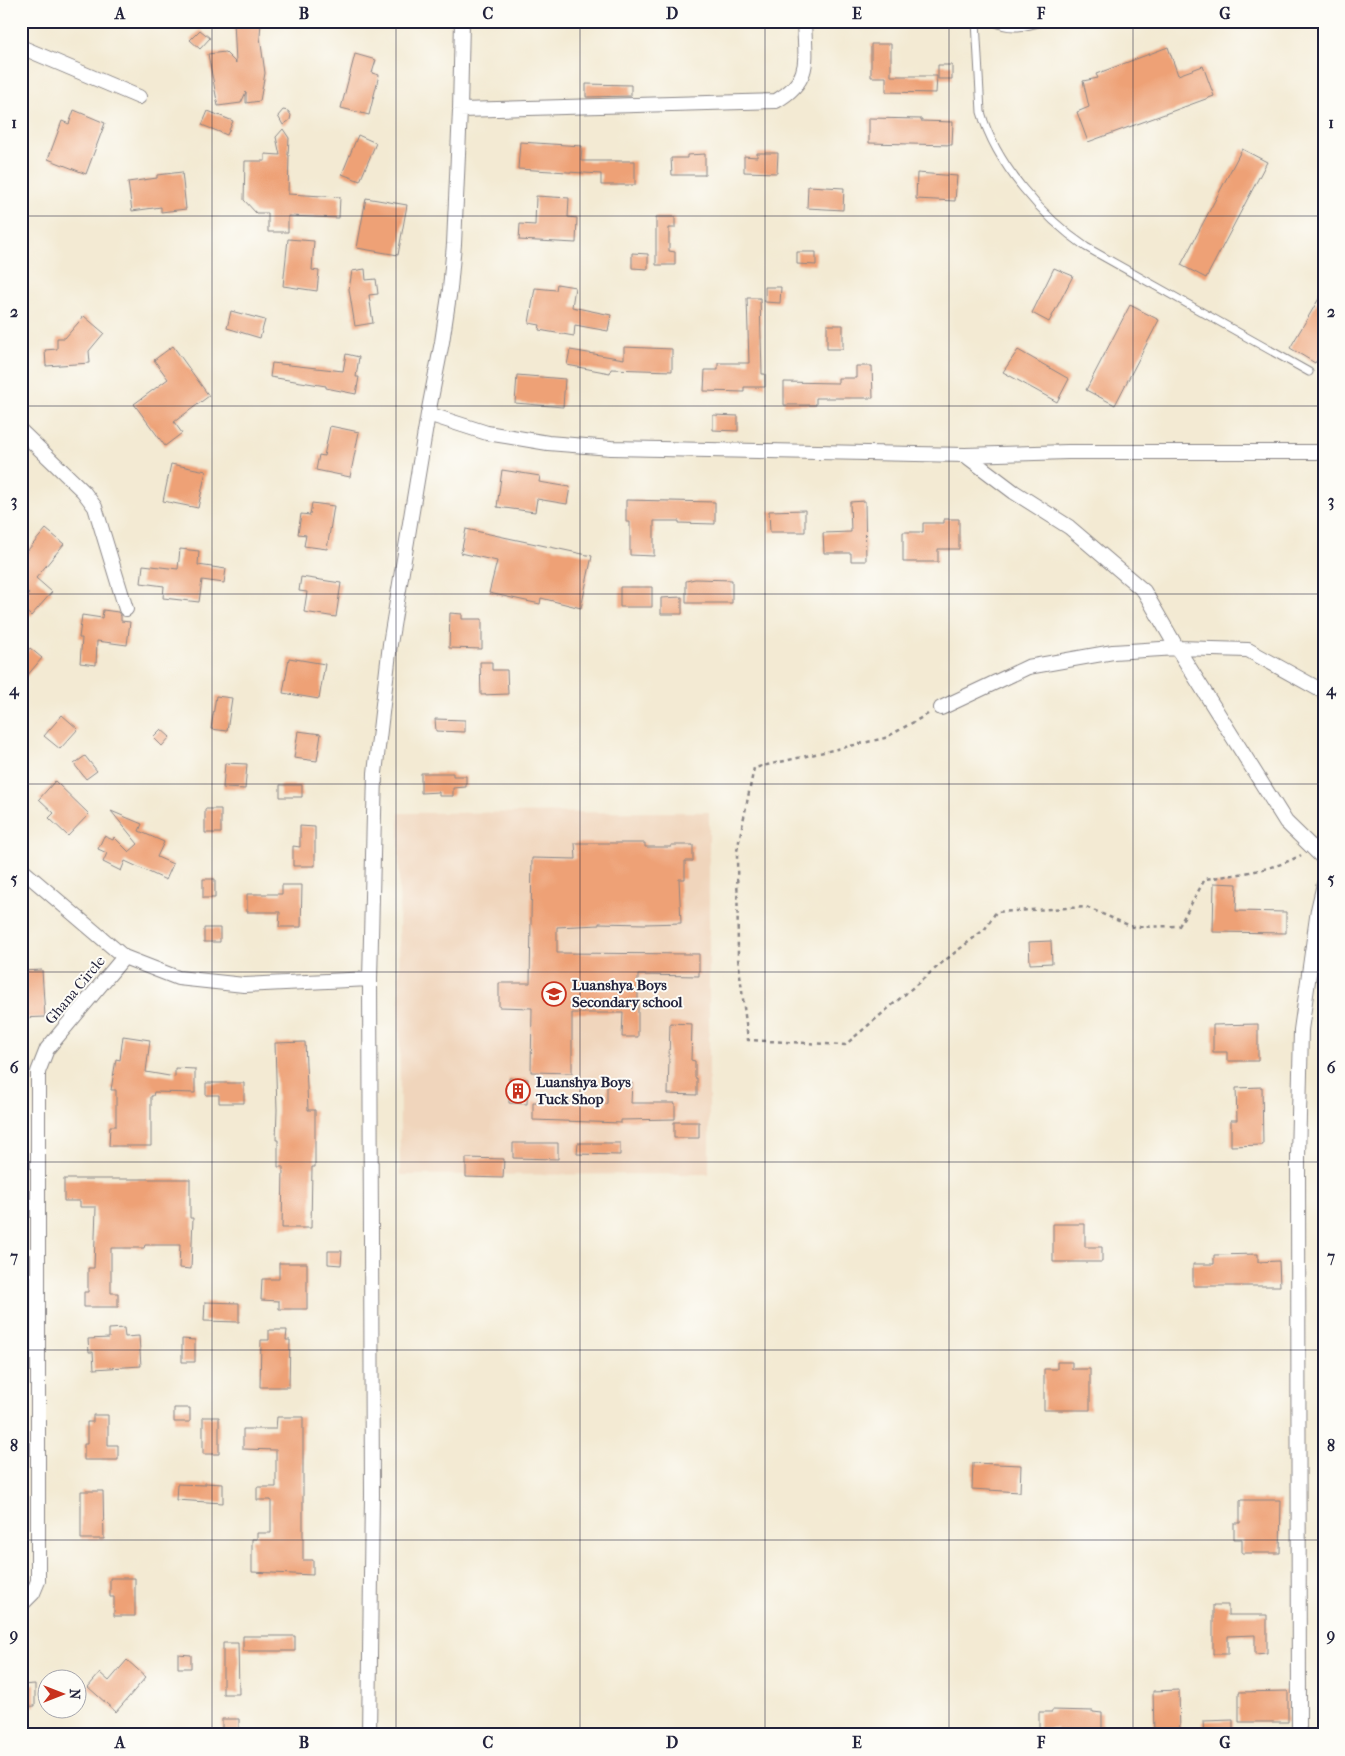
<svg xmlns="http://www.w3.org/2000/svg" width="1345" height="1756" viewBox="0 0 1345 1756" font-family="'IM FELL French Canon',serif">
<rect width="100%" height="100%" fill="#fdfcf7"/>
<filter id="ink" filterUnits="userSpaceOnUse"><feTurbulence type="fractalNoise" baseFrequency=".02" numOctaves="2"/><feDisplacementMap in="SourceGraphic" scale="10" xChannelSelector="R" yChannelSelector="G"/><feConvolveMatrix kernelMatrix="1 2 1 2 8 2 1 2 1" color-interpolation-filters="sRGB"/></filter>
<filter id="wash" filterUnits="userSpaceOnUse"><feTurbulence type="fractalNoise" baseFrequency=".0096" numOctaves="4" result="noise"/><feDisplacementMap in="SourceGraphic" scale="20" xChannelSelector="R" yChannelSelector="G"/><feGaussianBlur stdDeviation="1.12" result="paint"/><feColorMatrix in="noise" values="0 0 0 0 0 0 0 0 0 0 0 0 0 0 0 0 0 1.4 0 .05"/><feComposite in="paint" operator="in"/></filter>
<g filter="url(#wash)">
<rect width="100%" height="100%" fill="#f3ead3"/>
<path fill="#f0d5bc" d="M709,812v362l-309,1 -1,-362z"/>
<g id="blocks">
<path fill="#eea176" d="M234,21h27l-1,16 5,36 -5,28 -14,2v-11l-5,11 -23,3 -10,-52 17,-2 11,11z
M200,30l10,8 -10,11 -10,-9z
M871,44h20v32h46l-1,17 -50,-1v-15h-15z
M1168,47l10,28 25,-9 11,30 -126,46 -11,-30 12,-5 -6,-26 15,-3 -2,-4z
M355,54l21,6 -4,13 7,2 -10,40 -28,-7z
M938,65h14v14h-14z
M586,84l45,1v11l-45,1z
M74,110l31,13 -19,51 -38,-15 14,-38 7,3z
M283,110l5,1 3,4 -1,5 -7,5 -5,-9z
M208,111l25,10 -6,14 -25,-10z
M869,118l52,1v2l32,1 -1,23 -83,-2z
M283,129l6,9 -1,17h1l-1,39 52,3 -1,21 -51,-2v16h-20v-19h-12l-12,-13 1,-39h20v-7l15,1 -4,-18z
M358,135l18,8 -16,38 -18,-7z
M520,142l62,4 -1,15h54v24h-34v-11l-83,-5z
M1242,149l25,13 -61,116 -25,-13z
M757,153h21l-1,20 -33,-1v-16l13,1z
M705,154v21h-33l-1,-17h16v-3z
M182,172l4,37 -25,3v-5l-29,4 -4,-29 29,-4v-3z
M917,173l40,3 -2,25 -39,-2z
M808,186l36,2 -1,22 -36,-2z
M536,196l33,2 -1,19 9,1 -1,25 -57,-3 1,-16 15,1z
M366,198l41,7 -9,50 -41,-7z
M656,217h19v11h-6v23l6,1v13h-19z
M288,239l26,2 -2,29 7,1 -2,20 -34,-5z
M797,252h19v13l-19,-1z
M632,253l16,1v15l-16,-1z
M1054,268l19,8 -24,46 -17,-9z
M365,269l1,11 10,-1 2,15 -9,1 4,28 -18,3 -6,-37 3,-18z
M557,284l18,3 -3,20 39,8 -3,16 -33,-6 -1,11 -35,-6 1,-5 -11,-2 6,-35 21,2z
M765,287h16l-1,16 -15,-1z
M1324,290v59l-9,14 -25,-15z
M747,298h13l2,76h3v13h-21v5l-40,-1 1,-21h13v-7h31z
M1130,305l29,15 -44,85 -29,-15z
M231,311l34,9 -5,18 -33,-10z
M84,316l20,17 -15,18 1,12 -44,3 -1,-16 12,-1v-11h8z
M827,325h16v24h-16z
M173,346l36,50 -35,26 8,11 -17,13 -31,-42 34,-25 -14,-19z
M624,347l48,2v22l-61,-2 -1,4 -43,-8 3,-15 54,9z
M1018,350l51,29 -12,23 -54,-30z
M346,354l13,3 -3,20h3l-3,17 -30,-6v-2l-56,-9 2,-14 71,8z
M856,366h16l1,32h-57v7h-32v-23l54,1v-5h18z
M517,375l48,4 -2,28 -48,-4z
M713,415l25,1v15l-25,-1z
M330,426l29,6 -9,45 -34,-7 3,-15 5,1z
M171,464l35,7 -8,37 -35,-7z
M502,470l38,6 -1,6 31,5 -3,17 -30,-5 -2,13 -38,-5z
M626,500l89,2v22l-36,-1v-2h-25v35l-24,-1v-33h-4z
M865,501l1,60h-15v-8h-27l-1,-20 28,-1 -1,-30z
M312,503l22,3 -7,43 -23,-3 2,-11 -8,-1 3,-20 9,1z
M805,510v22h-35l-1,-21z
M944,519h15v30h-21v13h-35v-30h20v-9h21z
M46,529l18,15 -28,34 16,14 -21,24 -10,-9v-4l8,-9 -8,-7v-29z
M466,529l126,27 -11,52 -40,-10 -1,6 -51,-11 8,-32 -36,-8z
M180,549l19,2 -1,14 28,4 -2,14 -22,-3 -3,22 -36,-4 1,-12 -23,-3 2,-18 35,4z
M301,577l40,6 -5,34 -32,-5 3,-20 -8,-1z
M695,579l37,1v23h-46v-22z
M620,587h32v20h-32z
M682,597v17h-21v-16z
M103,610l15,2 3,4v5l9,1 -3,23 -30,-4 -1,24 -16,-2 2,-25h-3l3,-23 20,3z
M450,613l12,1v5h20v30l-33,-1z
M30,648l12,10 -21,25v-24z
M289,658l36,6 -6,35 -36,-6z
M480,662h12v8h15l1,24 -27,1z
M216,696l16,2 -5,33 -16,-2z
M62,715l16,14 -18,20 -16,-13z
M435,719l30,1v12l-29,-1z
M161,729l9,8 -8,9 -9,-9z
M298,731l23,3 -4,27 -23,-3z
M85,756l12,15 -11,8 -12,-15z
M225,763l22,1 -2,25 -22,-1z
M421,773h32v3h13v11l-13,1v8h-14v-4l-18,1z
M55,781l34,33 -21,22 -19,-18 5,-5 -15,-14z
M280,785h22v12h-22z
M205,809h16v24h-16z
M111,811l31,13 -3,7 25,11 -7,15 16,7 -7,16 -41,-19 -4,10 -18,-9 4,-9 -9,-4 6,-13 9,4 1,-3 15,15 9,-8z
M300,826l15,1v39h-22v-20l7,1z
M575,843h70v4h26v-2h22v16h-8v18h-6l2,44 -36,1 -46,-1v2l-42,2v26l142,1v22l-61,-1v62h-16l1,-24h-51v60l-41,-1 1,-64 -33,-1v-24h31l2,-125 44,1z
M203,879h12v19h-12z
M1214,883l23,1 -1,27 50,1v21l-73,-1z
M282,885h20l-1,42h-22l1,-15h-33v-18h35z
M204,928h16v14h-16z
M1051,941l1,22 -22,1 -1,-22z
M42,970l3,47 -24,1v-47z
M670,1023l22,1 -1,36 4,1v17h2v17l-29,-1z
M1258,1024v37h-31v-9h-14v-27z
M123,1036l27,4 -4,32 29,5v-9l20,1v24l-41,-1 -1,4h-2v50h-42l1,-20h6v-36h-5l5,-31 4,1z
M305,1042l3,68h7v57h-3l-1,61h-29l1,-61h-5v-27h-2l1,-30 -2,-67z
M509,1078l19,1 -1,25 -18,-1z
M607,1082l25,1 -1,20h44v16l-54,1v3l-88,-3v-18l72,2 2,-1z
M206,1083h38v20h-25v-8h-13z
M1262,1087l1,58 -32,1v-26h6l-1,-32z
M674,1122h25v16h-25z
M513,1143h45v16l-45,-1z
M578,1143h42v12l-43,-1z
M466,1158l38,1 -1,19 -37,-1z
M64,1179h126v39h3l-2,51 -12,-1 1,-23h-35l-1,3h-33v45h7v14h-34v-15h4v-24h6l2,-61h-16v-6h-16z
M1053,1224h32v23h17v15h-49z
M328,1251h14l-1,14 -13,-1z
M1258,1254v8l21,-1 1,25h-87v-22h21v-9z
M279,1263h28v46h-28v-8l-18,-1 1,-21h17z
M205,1302l34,1v19l-35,-1z
M124,1328l1,9 14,-1 2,30 -47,3 -1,-17h-4l-1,-13 21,-1v-9z
M269,1330h18l-1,10h4l-1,47h-29l1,-47h8z
M182,1339l13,1v22h-13z
M1057,1362h15v7h18v41h-46v-41h13z
M174,1408h16v14h-16z
M93,1415h15v30h10v15h-34v-16h3v-22h6z
M203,1417h16v37h-16z
M277,1417h26v143h10v15l-61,-3v-33h5v-6h14v-33h-14v-13h19v-37l-33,-1v-20h33z
M973,1463l48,2 -1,27 -48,-3z
M205,1483l18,1v19l-47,-3 1,-16 28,1z
M81,1491h22l1,48h-23z
M1240,1500h41l-1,53h-38v-14h-8v-16h6z
M110,1578h25v38h-21v-19h-4z
M1213,1605h15v10h39v38l-12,1v-19l-27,1v18h-15z
M243,1636h52v15h-52z
M223,1643h15l1,51h-16z
M178,1654l13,1v13h-13z
M127,1660l19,17 -30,35 -28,-25 12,-14 9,8z
M35,1684v22l-14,1v-22z
M1179,1690l1,45h-26l-1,-44z
M1288,1691v31h-49v-30z
M1052,1710l41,1v1l9,1v22h-46v-7h-17v-16h13z
M222,1719h17v16h-17z
M1233,1720v15h-29l-1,-14z"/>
</g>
</g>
<g filter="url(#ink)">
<use href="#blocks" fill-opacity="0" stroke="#8a8687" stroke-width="1"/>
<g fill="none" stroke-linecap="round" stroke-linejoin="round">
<g stroke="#8a8687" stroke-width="9">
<path id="service" d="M976,21l5,91c15,52 61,105 105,135l223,125
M993,21c16,10 34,6 51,0"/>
</g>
<g stroke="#8a8687" stroke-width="16">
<path id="minor" d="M21,47l118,50
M460,110l316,-9c37,-21 29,-43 28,-80
M428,414l59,19 61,10 63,5 354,7 103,-3h256
M21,431l62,60 12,16 31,102
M965,455l49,37 55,35 75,64 33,57 109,174 38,37
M941,708l87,-41 85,-15 64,-4 71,2 76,42
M21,869l103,88 54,21 66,7 126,-6
M21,1605l12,-12 5,-12v-509l9,-23 77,-92
M369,1735l3,-240 -2,-516 5,-206 15,-129 38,-230 14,-72 8,-53 4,-45 6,-134 2,-89
M1299,1735l-1,-577 3,-128 17,-120 6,-26"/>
</g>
<path stroke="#8a8687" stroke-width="2.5" stroke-dasharray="4 4" stroke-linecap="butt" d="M928,714l-43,24 -131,30 -17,83 1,107 10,82 97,5 98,-83 42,-33 11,-17 90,-5 47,20 46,-1 26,-47c30,-4 70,-9 96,-24"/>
<use href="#service" stroke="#fff" stroke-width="7"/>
<use href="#minor" stroke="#fff" stroke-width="14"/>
</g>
</g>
<path fill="none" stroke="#22223b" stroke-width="1" stroke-opacity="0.55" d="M212,21v1714M396,21v1714M580,21v1714M765,21v1714M949,21v1714M1133,21v1714M21,216h1303M21,406h1303M21,594h1303M21,784h1303M21,972h1303M21,1162h1303M21,1350h1303M21,1540h1303"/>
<defs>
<g id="school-ring" transform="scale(1.25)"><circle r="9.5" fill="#fdfcf7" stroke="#c8321e" stroke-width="1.5"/><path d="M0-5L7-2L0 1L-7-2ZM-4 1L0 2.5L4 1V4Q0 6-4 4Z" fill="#c8321e"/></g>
<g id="building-ring" transform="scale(1.25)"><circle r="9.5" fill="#fdfcf7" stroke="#c8321e" stroke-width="1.5"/><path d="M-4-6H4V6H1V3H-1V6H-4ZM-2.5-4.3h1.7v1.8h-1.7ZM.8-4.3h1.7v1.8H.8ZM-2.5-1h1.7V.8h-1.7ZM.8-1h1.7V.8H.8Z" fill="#c8321e"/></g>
</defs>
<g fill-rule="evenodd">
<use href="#school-ring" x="554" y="994"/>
<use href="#building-ring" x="518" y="1091"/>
</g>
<g text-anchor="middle" stroke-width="4" stroke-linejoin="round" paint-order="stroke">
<g font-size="15" font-weight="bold" fill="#22223b" stroke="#fdfcf7" text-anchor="start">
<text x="572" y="990">Luanshya Boys<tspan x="572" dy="17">Secondary school</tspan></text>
<text x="536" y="1087">Luanshya Boys<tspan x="536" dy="17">Tuck Shop</tspan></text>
</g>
<g font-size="15" fill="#22223b" stroke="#fdfcf7">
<text transform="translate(75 990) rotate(-50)" y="5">Ghana Circle</text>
</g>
</g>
<rect width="1345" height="1756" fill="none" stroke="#fdfcf7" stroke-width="55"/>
<g transform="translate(62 1694) rotate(90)"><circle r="24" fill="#fdfcf7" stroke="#a5a5ac"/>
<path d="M0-4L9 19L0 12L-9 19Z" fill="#c8321e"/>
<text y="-8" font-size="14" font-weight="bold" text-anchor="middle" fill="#22223b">N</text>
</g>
<rect x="28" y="28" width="1290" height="1700" fill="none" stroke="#22223b" stroke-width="2"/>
<g font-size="16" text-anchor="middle" font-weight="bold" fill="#22223b">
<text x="120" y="19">A</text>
<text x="304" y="19">B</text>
<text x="488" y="19">C</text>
<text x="672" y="19">D</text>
<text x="857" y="19">E</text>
<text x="1041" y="19">F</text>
<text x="1225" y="19">G</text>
<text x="14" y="128">1</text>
<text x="1331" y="128">1</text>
<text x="14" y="317">2</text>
<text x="1331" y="317">2</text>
<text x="14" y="506">3</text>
<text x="1331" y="506">3</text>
<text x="14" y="695">4</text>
<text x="1331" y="695">4</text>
<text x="14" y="884">5</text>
<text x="1331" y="884">5</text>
<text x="14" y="1073">6</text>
<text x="1331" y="1073">6</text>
<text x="14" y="1262">7</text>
<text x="1331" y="1262">7</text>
<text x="14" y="1451">8</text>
<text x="1331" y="1451">8</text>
<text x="14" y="1640">9</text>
<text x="1331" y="1640">9</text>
<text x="120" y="1748">A</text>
<text x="304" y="1748">B</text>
<text x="488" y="1748">C</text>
<text x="672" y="1748">D</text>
<text x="857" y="1748">E</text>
<text x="1041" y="1748">F</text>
<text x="1225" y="1748">G</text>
</g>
</svg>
